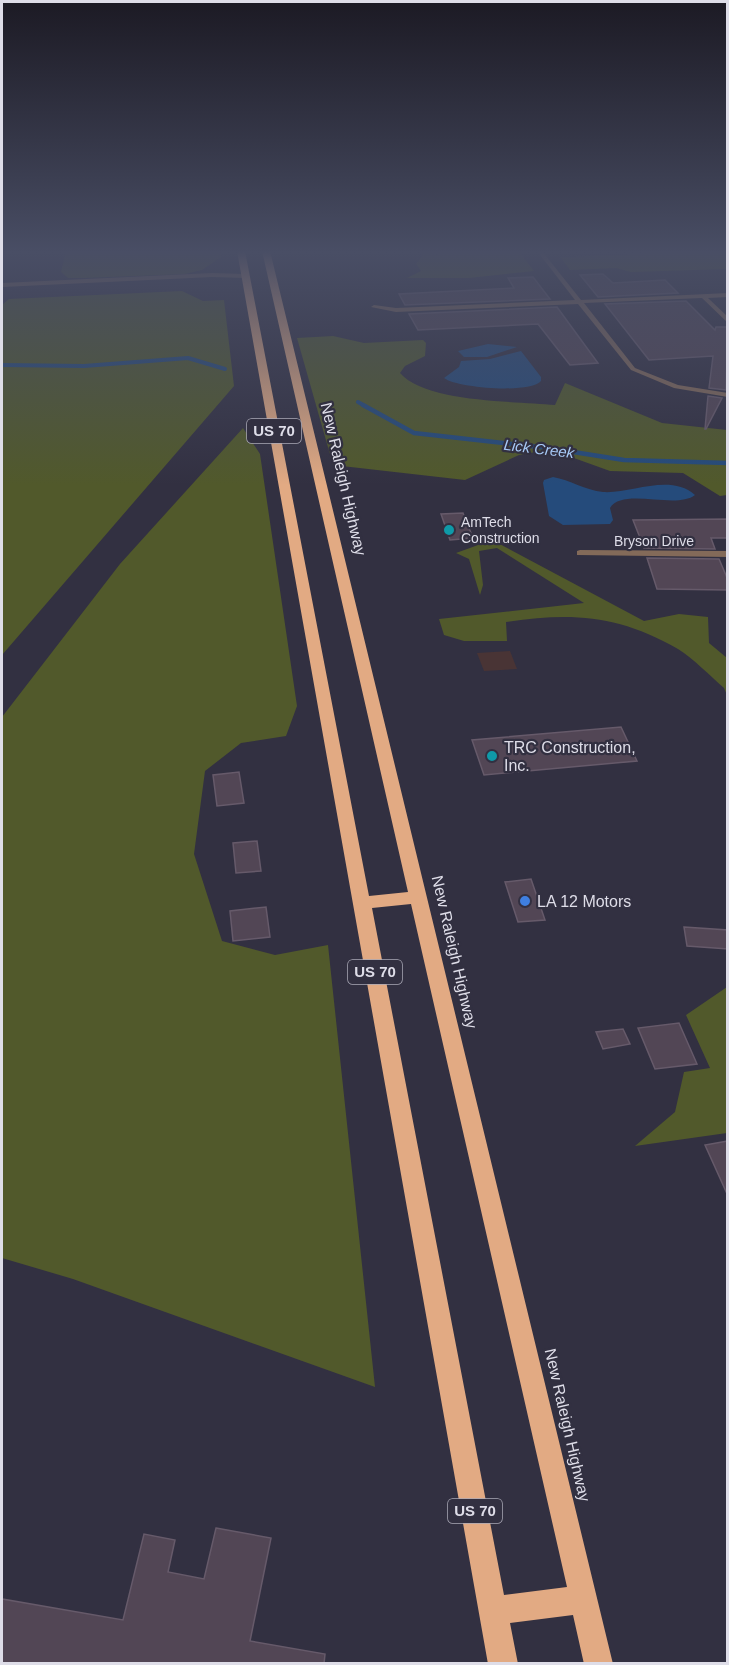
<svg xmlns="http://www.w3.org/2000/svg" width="729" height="1665" viewBox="0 0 729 1665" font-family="Arial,sans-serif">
<rect width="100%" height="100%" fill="#323041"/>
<path fill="#493435" d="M510,651l7,18 -33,2 -7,-18z"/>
<path fill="#51592b" d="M66,251h154l1,6 -19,13 -17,4 -101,4h-16l-7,-6z
M421,251h13l3,5 -1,-5h88l-4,2 14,18 -65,7h-62l14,-7 -5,-7 7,-9z
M643,251h84v18l-96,3 -15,-4 -46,2 -10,-13 84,-3z
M182,291l21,10 21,-1 10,86 -232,269v-350l7,-6z
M333,336l31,7 59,-3 3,3 -1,13 -20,10 -5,7c26,30 116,28 155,32l10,-22 97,40 65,7v65l-7,1 -37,-23 -73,-2 -50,-18 -19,-2 -22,4 -54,25 -132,-15 -36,-127z
M243,428l17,26 37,252 -11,30 -45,7 -36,28 -11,83 28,87 53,14 53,-10 47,442 -302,-108 -71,-21v-541l118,-153z
M492,540l152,81 35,-7 29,3 1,26 18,15v37l-3,-7c-15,-13 -30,-29 -46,-39 -59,-34 -106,-37 -172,-27l1,19h-43l-20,-6 -5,-16 145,-16 -87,-55 -18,3 4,34 -3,10 -11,-36 -13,-6z
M727,987v146l-92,13 40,-34 9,-40 26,-4 -24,-53z"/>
<path fill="#254b7b" d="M488,344l29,3 -30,10h-23l-6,-6z
M521,351l20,26v4c-11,13 -84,7 -97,-3l15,-11 2,-6 29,-2z
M553,477c17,3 32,13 50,15 28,2 67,-19 92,3 -19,15 -72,-8 -85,13l3,12 -3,4 -47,1 -14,-9 -6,-33 1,-3z"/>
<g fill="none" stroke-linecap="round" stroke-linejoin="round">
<path stroke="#254b7b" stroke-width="4" d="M2,365l82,1 104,-8 37,11
M358,402l7,4"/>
<path stroke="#254b7b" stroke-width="4.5" d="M363,405l51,28 134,15 76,12 104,3"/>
</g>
<path fill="#524655" stroke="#665a6a" stroke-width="1.5" d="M603,274l10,9 52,-3 13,13 -80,4 -18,-22z
M533,277l17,22 -145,6 -6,-11 115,-6 -6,-10z
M686,301l29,29 1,-3h12l-2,63 -17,-2 4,-32 -64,4 -44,-56z
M557,307l41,56 -28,2 -32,-41 -120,6 -9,-16z
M708,396l14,2 -16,31h-1z
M463,513l10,25 -23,2 -9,-26z
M728,519v19h-17l4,11 -71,-1 -11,-28z
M647,558l72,1 9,21v10l-71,-1z
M621,727l16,34 -153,14 -12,-35z
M239,772l5,31 -27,3 -4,-31z
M257,841l4,30 -25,2 -3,-30z
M531,879l14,41 -27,2 -13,-40z
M266,907l4,30 -37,4 -3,-30z
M684,927l44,3v19l-41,-3z
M679,1023l18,41 -42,5 -17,-41z
M623,1029l7,15 -27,5 -7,-17z
M728,1141v55l-23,-51z
M216,1528l55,10 -21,103 75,13 -1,10h-322v-65l121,21 21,-86 31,6 -7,32 36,7z"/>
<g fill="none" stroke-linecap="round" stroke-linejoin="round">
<path fill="#836a59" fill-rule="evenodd" d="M537,251h5l39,49 147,-7v4l-20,1 20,19v6l-26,-25 -118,5 51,65 43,17 50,8v4l-54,-9 -43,-18 -53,-66 -182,8 -25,-5 3,-2 22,3 179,-8z
M212,273l33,1 3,2 -3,2 -33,-1 -210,10v-4z
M580,550l148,1v6l-151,-2v-4z"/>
<path fill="#e2aa83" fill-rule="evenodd" d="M237,251h8l124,645 39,-4 -146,-641h8l343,1413h-29l-11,-49 -63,8 8,41h-30zM411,904l156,683 -63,8 -132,-687z"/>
</g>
<linearGradient id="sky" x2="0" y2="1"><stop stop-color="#1c1a24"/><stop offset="0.52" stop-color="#494e65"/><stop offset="1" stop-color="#494e65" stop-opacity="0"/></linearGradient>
<rect width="729" height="485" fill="url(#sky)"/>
<g fill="#0f9aa8" stroke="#323041" stroke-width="2">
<circle cx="449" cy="530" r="6"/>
<circle cx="492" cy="756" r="6"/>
</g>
<circle fill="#3f7fe0" stroke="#323041" stroke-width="2" cx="525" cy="901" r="6"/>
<g text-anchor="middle" stroke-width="4.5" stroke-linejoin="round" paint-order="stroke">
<g font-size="14" fill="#dedde8" stroke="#323041" text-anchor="start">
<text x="461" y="527">AmTech<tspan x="461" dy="16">Construction</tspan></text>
</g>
<g font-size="14" fill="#dedde8" stroke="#323041">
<text x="654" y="546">Bryson Drive</text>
</g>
<g fill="#323041" stroke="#aaa9b6" stroke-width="1.5">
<rect x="247" y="419" width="54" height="24" rx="4.5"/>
<rect x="348" y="960" width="54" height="24" rx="4.5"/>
<rect x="448" y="1499" width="54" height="24" rx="4.5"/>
</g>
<g font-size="15" font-weight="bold" fill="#dedde8">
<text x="274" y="436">US 70</text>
<text x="375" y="977">US 70</text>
<text x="475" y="1516">US 70</text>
</g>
<g font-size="15" font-style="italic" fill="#a7c9f6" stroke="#323041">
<text transform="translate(539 449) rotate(7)" y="5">Lick Creek</text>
</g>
<g font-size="16" fill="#dedde8" stroke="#323041">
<text transform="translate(344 479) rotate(77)" y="6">New Raleigh Highway</text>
<text transform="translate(455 952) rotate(77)" y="6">New Raleigh Highway</text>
<text transform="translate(568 1425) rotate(77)" y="6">New Raleigh Highway</text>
</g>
<g font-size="16" fill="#dedde8" stroke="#323041" text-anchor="start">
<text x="504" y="753">TRC Construction,<tspan x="504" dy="18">Inc.</tspan></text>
<text x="537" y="907">LA 12 Motors</text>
</g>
</g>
<rect width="729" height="1665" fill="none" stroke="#dedde8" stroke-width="6"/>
</svg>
